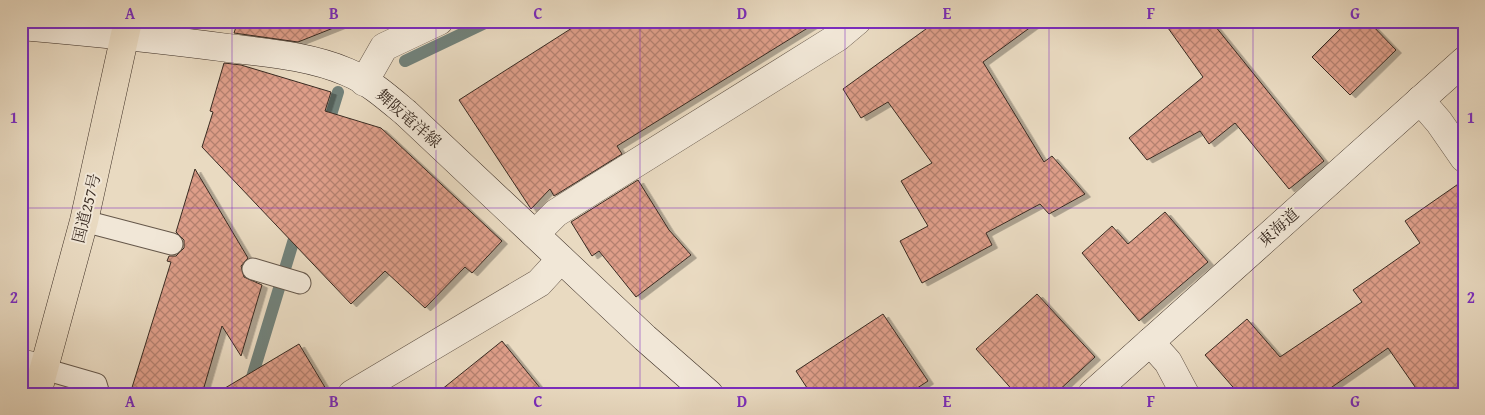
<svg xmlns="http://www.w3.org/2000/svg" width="1485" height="415" viewBox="0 0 1485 415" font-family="'Gentium Book Plus','Noto Serif JP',serif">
<defs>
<pattern id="building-cross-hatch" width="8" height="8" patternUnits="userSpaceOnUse" patternTransform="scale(1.25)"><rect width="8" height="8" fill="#de9e89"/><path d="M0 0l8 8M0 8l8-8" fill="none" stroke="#b58170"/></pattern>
<filter id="shadow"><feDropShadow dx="5.5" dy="3" stdDeviation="0" flood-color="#0004"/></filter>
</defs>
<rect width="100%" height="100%" fill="#e9dac1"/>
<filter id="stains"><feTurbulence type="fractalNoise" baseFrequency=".004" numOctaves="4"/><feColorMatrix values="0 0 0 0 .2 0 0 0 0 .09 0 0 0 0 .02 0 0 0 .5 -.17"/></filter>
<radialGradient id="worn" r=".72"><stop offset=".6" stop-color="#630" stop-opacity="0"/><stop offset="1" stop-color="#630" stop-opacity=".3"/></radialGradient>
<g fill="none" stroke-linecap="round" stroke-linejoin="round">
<path stroke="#71817a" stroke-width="12" d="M405,61l84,-40
M327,128l11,-36
M249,387l49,-161"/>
</g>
<path fill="url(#building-cross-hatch)" stroke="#392b22" filter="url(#shadow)" d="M238,21h108v2l-48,19 -64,-9z
M583,21h236l-202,125 5,8 -68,42 -4,-7 -19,20 -72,-109z
M937,21h102l-56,41 61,100 8,-6 33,38 -36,20 -9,-10 -54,29 6,12 -70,38 -22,-42 28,-15 -27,-45 31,-18 -44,-61 -27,16 -18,-29z
M1163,21h48l113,140 -35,28 -54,-66 -26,21 -9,-13 -53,29 -18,-22 74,-61z
M1348,21h20l28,29 -46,45 -38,-38z
M224,63l17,2 90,27 -6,19 56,17 121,113 -30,32 -7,-6 -40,41 -40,-37 -34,33 -149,-157 11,-35 -3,-1z
M195,169l53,89 -7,8 3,11 18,8 -21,71 -19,-30 -20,68h-72l41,-132 -4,-1 2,-5h7l8,-8v-8l-8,-8z
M638,180l31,50 22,25 -55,42 -37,-46 -7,5 -21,-34z
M1464,180v214h-44l-32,-46 -66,46h-83l-34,-39 42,-36 33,38 82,-55 -9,-12 67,-47 -15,-22z
M1165,212l43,50 -69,59 -57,-68 30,-27 16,18z
M1037,294l58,63 -40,37h-39l-40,-45z
M883,314l45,67 -20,13h-97l-15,-23z
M502,341l43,53h-109z
M299,344l30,50h-114z"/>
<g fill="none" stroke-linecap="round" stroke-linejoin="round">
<g stroke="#65574a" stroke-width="23">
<path id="lane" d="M84,221l88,23
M253,269l47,14
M44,369l52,15 3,10"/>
</g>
<g stroke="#65574a" stroke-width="29">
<path id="street" d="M364,82l20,-35 55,-26
M1420,100l19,22 25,36
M535,234l21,-21 282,-176 19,-16
M1150,342l18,20 17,32
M21,363l23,6
M352,394l187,-111 22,-24"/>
</g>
<g stroke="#392b22" stroke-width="29">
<path id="secondary" d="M21,26c69,6 139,13 207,22 40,5 81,8 119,24 22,9 41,26 59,41l239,225 64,56
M1092,394l372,-333"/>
</g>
<g stroke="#392b22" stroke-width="29">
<path id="highway" d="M37,394l47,-173 44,-200"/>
</g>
<use href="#lane" stroke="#f1e7d7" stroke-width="21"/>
<use href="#street" stroke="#f1e7d7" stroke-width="28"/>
<use href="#secondary" stroke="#f1e7d7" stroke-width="28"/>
<use href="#highway" stroke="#e9dac1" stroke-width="28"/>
</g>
<path fill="none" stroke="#7b2cbf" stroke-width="1" stroke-opacity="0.55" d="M232,21v373M436,21v373M640,21v373M845,21v373M1049,21v373M1253,21v373M21,208h1443"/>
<g text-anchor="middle" stroke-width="4" stroke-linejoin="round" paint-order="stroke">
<g font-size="16" fill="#392b22" stroke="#f1e7d7">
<text transform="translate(409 118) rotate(41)" y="6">舞阪竜洋線</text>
<text transform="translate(86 208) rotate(-76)" y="6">国道257号</text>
<text transform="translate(1278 227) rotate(-42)" y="6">東海道</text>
</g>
</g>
<rect width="1485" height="415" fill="none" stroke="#e9dac1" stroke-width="55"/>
<rect x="28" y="28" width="1430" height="360" fill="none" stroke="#7b2cbf" stroke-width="2"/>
<g font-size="16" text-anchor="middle" font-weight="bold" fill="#7b2cbf">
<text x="130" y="19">A</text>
<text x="334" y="19">B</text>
<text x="538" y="19">C</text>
<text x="742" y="19">D</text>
<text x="947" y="19">E</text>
<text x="1151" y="19">F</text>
<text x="1355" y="19">G</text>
<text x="14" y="123">1</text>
<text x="1471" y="123">1</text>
<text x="14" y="303">2</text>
<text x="1471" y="303">2</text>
<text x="130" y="407">A</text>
<text x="334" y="407">B</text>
<text x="538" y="407">C</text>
<text x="742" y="407">D</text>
<text x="947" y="407">E</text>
<text x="1151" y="407">F</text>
<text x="1355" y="407">G</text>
</g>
<rect width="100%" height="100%" filter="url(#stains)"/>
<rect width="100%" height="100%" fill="url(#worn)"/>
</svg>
